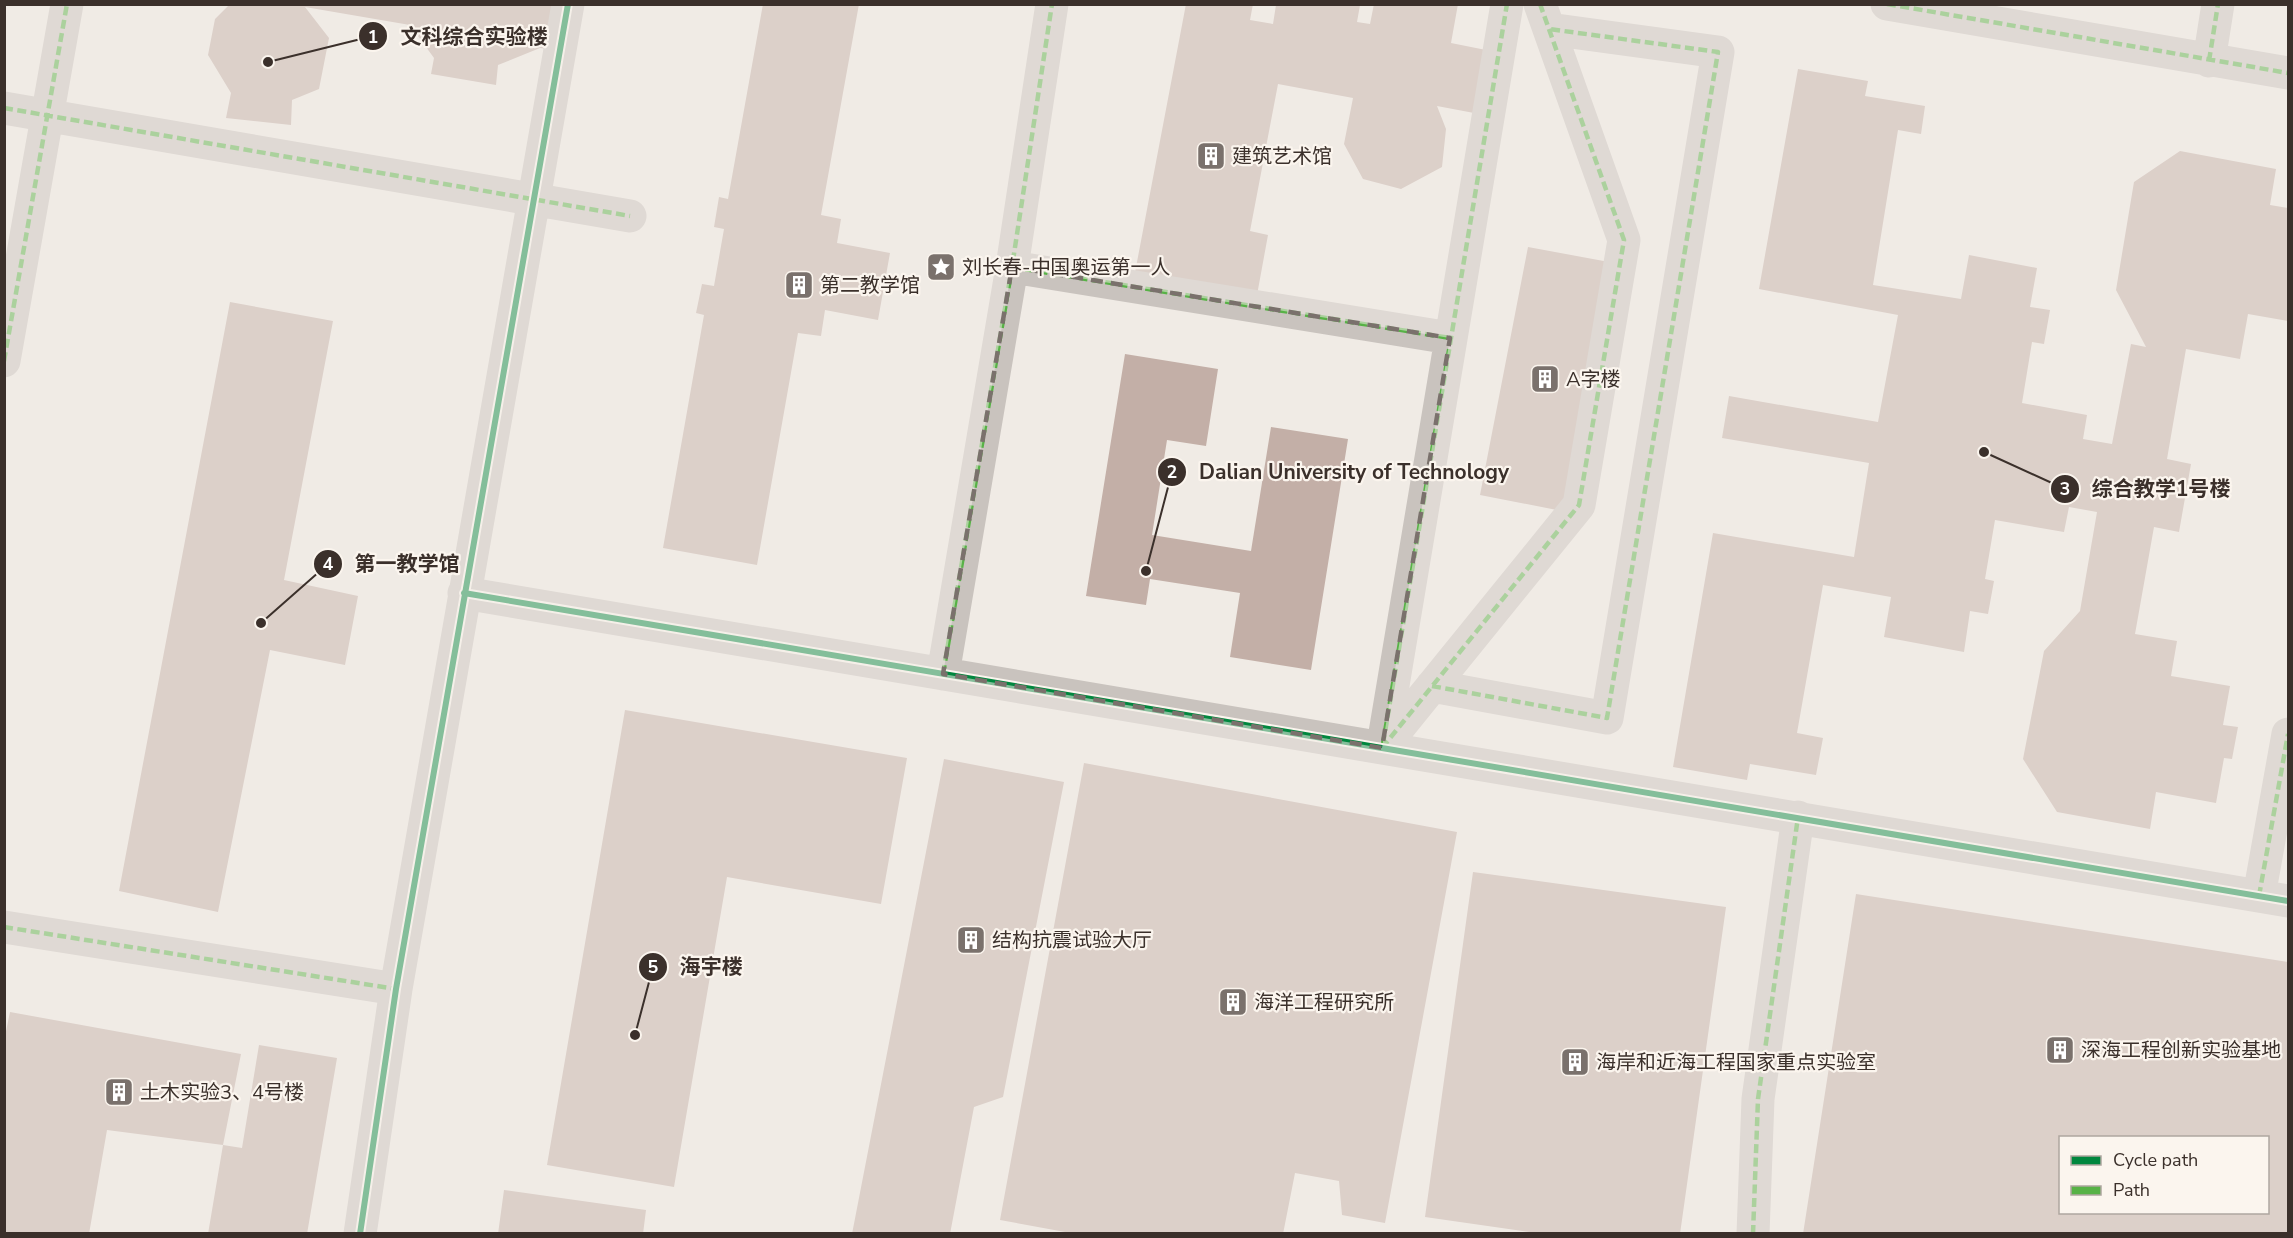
<svg xmlns="http://www.w3.org/2000/svg" width="2293" height="1238" viewBox="0 0 2293 1238" font-family="'Nunito Sans','Noto Sans SC',sans-serif">
<rect width="100%" height="100%" fill="#f0ebe5"/>
<path fill="#c3afa7" fill-rule="evenodd" d="M230,4h337l-9,46 -18,-2 -42,17 -2,20 -65,-11 3,-16 -24,-33 -105,-18 24,31 -10,51 -27,11 -1,25 -65,-7 5,-25 -23,-38 7,-36z
M763,4h96l-38,211 20,4 -4,24 53,10 -12,67 -53,-10 -4,26 -23,-3 -41,232 -94,-17 41,-233 -8,-2 6,-29 12,2 10,-57 -10,-2 5,-30 9,2z
M1186,4h67l-3,16 23,4 3,-19h84l-3,17 13,2 4,-20h84l-7,39 35,7 -12,63 -37,-7 9,23 -4,38 -41,22 -38,-10 -19,-35 9,-46 -75,-14 -28,147 18,4 -13,71 -122,-23z
M1798,69l70,12 -3,15 60,10 -4,28 -23,-4 -25,155 88,14 8,-44 68,13 -7,39 20,3 -6,34 -12,-2 -10,61 65,12 -4,24 29,5 19,-100 15,3 -30,-57 18,-108 46,-31 96,18 -6,36 18,3v113l-40,-7 -8,45 -54,-10 -19,110 24,5 -12,68 -25,-5 -19,107 42,7 -6,35 59,10 -7,39 15,2 -6,32 -8,-1 -8,45 -60,-11 -6,37 -93,-17 -34,-53 21,-108 36,-40 17,-99 -28,-5 -5,25 -69,-12 -10,59 9,2 -6,33 -18,-3 -6,41 -80,-15 7,-40 -68,-12 -26,148 26,5 -7,37 -66,-11 -3,16 -74,-13 40,-234 141,24 15,-94 -147,-25 7,-42 149,26 20,-107 -139,-26z
M1528,247l81,15 -47,249 -82,-16z
M230,302l103,19 -49,259 74,16 -13,69 -75,-15 -52,262 -99,-21z
M1125,354l93,15 -12,77 -39,-6 -15,95 99,16 20,-124 77,12 -37,231 -81,-13 10,-64 -90,-14 -4,26 -60,-9z
M625,710l282,48 -26,146 -154,-27 -53,310 -127,-22z
M944,759l120,23 -61,315 -29,10 -24,127h-98z
M1084,763l373,69 -72,391 -43,-8 -3,-34 -44,-8 -12,61h-207l-76,-14z
M1473,872l253,35 -46,327h-136l-119,-17z
M1856,894l432,68v272h-485zM2060,1138h208v74h-208z
M10,1012l231,42 -18,91 -116,-15 -18,104h-85v-193z
M259,1045l78,13 -30,176h-99l15,-89 19,3z
M504,1190l142,20 -3,24h-145z"/>
<g fill="none" stroke-linecap="round" stroke-linejoin="round">
<path stroke="#c9c3be" stroke-width="33" d="M1887,4l401,69
M2209,61l9,-57
M4,108l626,108
M1012,267l438,71
M4,361l63,-357
M464,593l1824,308
M943,674l69,-407 40,-263
M1432,686l175,32 111,-666 -169,-23
M1383,745l124,-741
M1382,748l197,-243 45,-265 -84,-236
M2259,896l29,-162
M4,927l392,62
M360,1234l36,-245 172,-985
M1753,1234l5,-135 40,-282"/>
<path stroke="#57b246" stroke-width="4.5" stroke-dasharray="9 4.5" stroke-linecap="butt" d="M1887,4l401,69
M2209,61l9,-57
M4,108l626,108
M1012,267l438,71
M4,361l63,-357
M943,674l69,-407 40,-263
M1432,686l175,32 111,-666 -169,-23
M1383,744l124,-740
M1382,748l197,-243 45,-265 -84,-236
M2259,896l29,-162
M4,927l392,62
M1753,1234l5,-135 40,-282"/>
<g stroke="#fbf5ee" stroke-width="10">
<path id="cycleway" d="M464,593l1824,308
M360,1234l36,-245 172,-985"/>
</g>
<use href="#cycleway" stroke="#00873e" stroke-width="6"/>
</g>
<path d="M0 0H2293V1238H0ZM1012,267l438,71 -68,410 -439,-74z" fill="#f0ebe5" fill-opacity=".55" fill-rule="evenodd"/>
<path fill="none" stroke="#7a716c" stroke-width="4.5" stroke-dasharray="12 8" stroke-linejoin="round" d="M1012,267l438,71 -68,410 -439,-74z"/>
<defs>
<g id="building-square" transform="scale(1.5)"><rect x="-9" y="-9" width="18" height="18" rx="4" fill="#7a716c" stroke="#fbf5ee"/><path d="M-4-6H4V6H1V3H-1V6H-4ZM-2.5-4.3h1.7v1.8h-1.7ZM.8-4.3h1.7v1.8H.8ZM-2.5-1h1.7V.8h-1.7ZM.8-1h1.7V.8H.8Z" fill="#fff"/></g>
<g id="sight-square" transform="scale(1.5)"><rect x="-9" y="-9" width="18" height="18" rx="4" fill="#7a716c" stroke="#fbf5ee"/><path d="M0-6L1.8-2.2L6-1.7L2.9 1.2L3.7 5.4L0 3.3L-3.7 5.4L-2.9 1.2L-6-1.7L-1.8-2.2Z" fill="#fff"/></g>
</defs>
<g fill-rule="evenodd">
<use href="#building-square" x="1211" y="156"/>
<use href="#sight-square" x="941" y="267"/>
<use href="#building-square" x="799" y="285"/>
<use href="#building-square" x="1545" y="379"/>
<use href="#building-square" x="971" y="940"/>
<use href="#building-square" x="1233" y="1002"/>
<use href="#building-square" x="2060" y="1050"/>
<use href="#building-square" x="1575" y="1062"/>
<use href="#building-square" x="119" y="1092"/>
</g>
<g text-anchor="middle" stroke-width="4.5" stroke-linejoin="round" paint-order="stroke">
<g font-size="20" fill="#3b302b" stroke="#fbf5ee" text-anchor="start">
<text x="1232" y="163">建筑艺术馆</text>
<text x="962" y="274">刘长春-中国奥运第一人</text>
<text x="820" y="292">第二教学馆</text>
<text x="1566" y="386">A字楼</text>
<text x="992" y="947">结构抗震试验大厅</text>
<text x="1254" y="1009">海洋工程研究所</text>
<text x="2081" y="1057">深海工程创新实验基地</text>
<text x="1596" y="1069">海岸和近海工程国家重点实验室</text>
<text x="140" y="1099">土木实验3、4号楼</text>
</g>
</g>
<path fill="none" stroke="#3b302b" stroke-width="2" d="M268 62L373 36M1146 571L1172 472M1984 452L2065 489M261 623L328 564M635 1035L653 967"/>
<g fill="#3b302b" stroke="#fbf5ee" stroke-width="2">
<circle cx="268" cy="62" r="6"/>
<circle cx="1146" cy="571" r="6"/>
<circle cx="1984" cy="452" r="6"/>
<circle cx="261" cy="623" r="6"/>
<circle cx="635" cy="1035" r="6"/>
<circle cx="373" cy="36" r="15"/>
<circle cx="1172" cy="472" r="15"/>
<circle cx="2065" cy="489" r="15"/>
<circle cx="328" cy="564" r="15"/>
<circle cx="653" cy="967" r="15"/>
</g>
<g font-size="18" text-anchor="middle" font-weight="bold" fill="#fff">
<text x="373" y="43">1</text>
<text x="1172" y="478">2</text>
<text x="2065" y="495">3</text>
<text x="328" y="570">4</text>
<text x="653" y="973">5</text>
</g>
<g font-size="21" text-anchor="middle" font-weight="bold" fill="#3b302b" stroke="#fbf5ee" stroke-width="4.5" stroke-linejoin="round" paint-order="stroke">
<text x="474" y="44">文科综合实验楼</text>
<text x="1354" y="479">Dalian University of Technology</text>
<text x="2161" y="496">综合教学1号楼</text>
<text x="407" y="571">第一教学馆</text>
<text x="711" y="974">海宇楼</text>
</g>
<rect width="2293" height="1238" fill="none" stroke="#3b302b" stroke-width="12"/>
<rect x="2059" y="1136" width="210" height="78" fill="#fbf5ee" stroke="#aea6a0" stroke-width="1.5"/>
<rect x="2071" y="1156" width="30" height="9" fill="#00873e" stroke="#aea6a0" stroke-width="1.5"/>
<text x="2113" y="1166" font-size="18" fill="#3b302b">Cycle path</text>
<rect x="2071" y="1186" width="30" height="9" fill="#57b246" stroke="#aea6a0" stroke-width="1.5"/>
<text x="2113" y="1196" font-size="18" fill="#3b302b">Path</text>
</svg>
